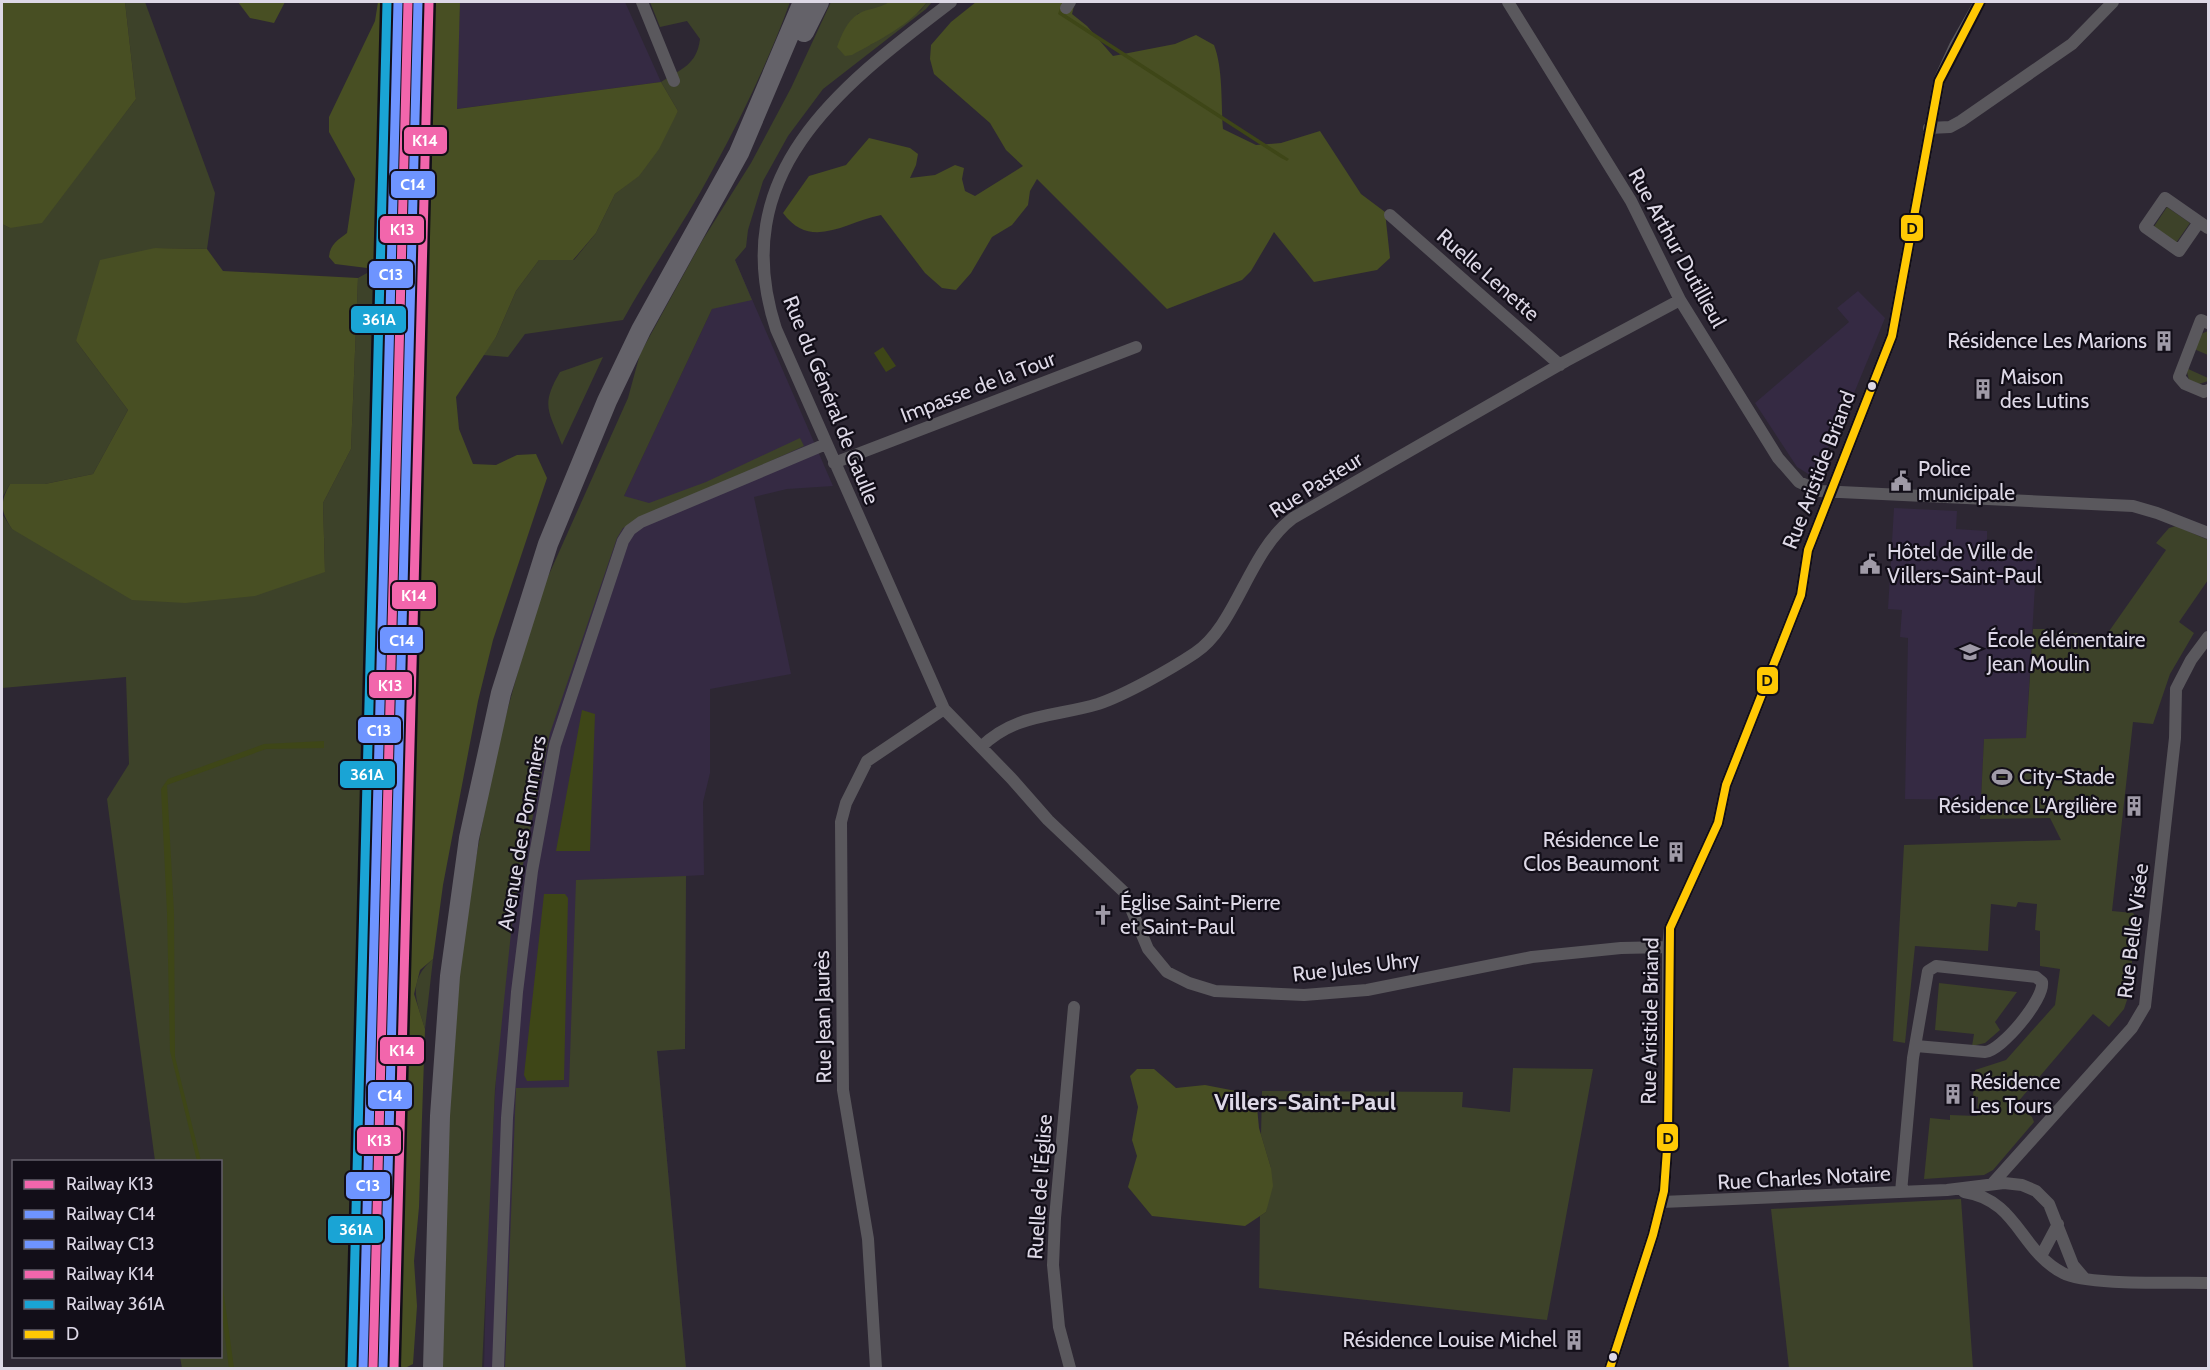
<svg xmlns="http://www.w3.org/2000/svg" width="2210" height="1370" viewBox="0 0 2210 1370" font-family="Cabin,sans-serif">
<rect width="100%" height="100%" fill="#2d2733"/>
<path fill="#352a43" d="M404,2h15l-8,351h6l-25,973 -2,42h-22l22,-875v-133l5,-1z
M460,2h165l36,80 -205,27z
M735,260l98,226 -46,3 -33,8 37,177 -81,15v84l-7,29 1,73 -18,1 -1,173 -28,2 29,317h-202l4,-156 14,-234 41,-244 78,-232z
M1858,291l27,27 -47,114 -28,43 -13,-8 -42,-64 94,-81 -12,-14z
M1894,508l63,3 -1,18 31,2v17l50,3 -11,188h-42l-3,61 -76,-1 3,-161 -8,-1 2,-27 -14,-1z"/>
<path fill="#3d4229" d="M125,2h20l70,191 -8,56 -52,-1 -79,93 52,69 -35,64 -48,10h-35l-8,14v-274l8,4 83,-73 43,-56z
M650,2h140c-21,58 -48,114 -78,169 -27,51 -61,98 -89,149l-98,14 -17,23 -25,-2 13,-18 20,-46 23,-31h35l22,-27 19,-39 24,-19 39,-64 -17,-29c20,-13 36,-17 39,-43l-13,-18 -27,6z
M831,2h58l-7,5 -25,7 13,31 51,-35 6,-8h5l-6,7 -103,80 -35,47 -25,45 -15,49 -2,17 -11,13 17,40 -40,9 -88,187 25,7 57,-21 94,-44 4,8 -181,82 -6,10 -67,195 -37,180 -18,176 -13,279h-40l8,-293 14,-152 31,-168 43,-156 90,-201 12,-44 62,-113 49,-78 40,-75z
M2167,207l23,16 -14,20 -23,-15z
M393,267l-7,422 -18,679h-186l-2,-11 40,-1v-194l-65,-1 -48,-362 22,-35 -3,-87 -124,11v-174l10,15 313,43 -2,-69 28,-54 7,-171 18,-10 7,2z
M2208,331v24l-14,-6 7,-15z
M603,357l-41,88c-13,-34 -22,-39 -2,-73z
M2186,368l22,10v3l-9,3 -10,-4z
M2176,526l32,14v40l-29,42 15,11 -24,41 -17,50 -20,-2 -21,189 21,2 4,5 -9,79 -4,12 -15,18 -16,-13 -76,89 15,14 2,5 -41,48 -9,5 -60,4 6,-61 20,2v-5l27,1 1,-19 -5,-1 2,-26 31,-10 49,-55 5,-36 -20,-3v-35l-5,-1 2,-26 -19,-2 -2,5 -25,-3 -3,47 -73,-5 -10,97 -12,-2 11,-196 157,-5 -11,-22 -70,1 4,-80 42,-1 7,-109h15l17,11 5,-6 7,-1 21,14 68,-97 -10,-7 13,-15z
M686,876l-1,173 -28,2 29,317h-181l11,-280 53,-1 7,-207z
M433,959l-8,70c-9,-29 -18,-48 8,-70z
M1939,983l78,9 -22,30 5,8 -15,13 -13,3 2,-12 -39,-4z
M1513,1068l80,1 -46,251 -288,-32 1,-72 6,-4 5,-44 -10,-33 1,-44 201,1 -1,15 48,5z
M1961,1199l12,169h-184l-18,-159z"/>
<path fill="#484f23" d="M2,2h123l11,97 -94,124 -32,5 -8,-4z
M238,2h47l-11,21 -24,-5z
M378,2h21l-6,265 -10,3 -48,-6 -6,-7c1,-13 9,-17 18,-24l8,-54 -26,-47v-15l46,-96z
M426,2h34l-3,107 204,-27 17,29 -19,38 -20,27 -24,18 -19,39 -23,27h-34l-23,31 -20,46 -40,60 3,32 14,35 23,1 21,-10 19,-1 11,24 -54,162 -15,61 -35,184 -10,74 -13,11 -6,24 11,35 -6,178 -5,54 3,45 -4,58 -8,4 -14,-5 1,-110z
M889,2h38c-17,23 -50,39 -75,53l-7,1 -8,-9c4,-11 10,-26 21,-33 10,-6 21,-5 31,-12z
M976,2h99l-3,12 15,12 26,30 62,-12 21,-9 18,10c9,23 7,57 9,84l33,16 25,-2 39,-12 41,63 24,18 5,46 -13,12 -63,12 -40,-50 -23,39 -9,9 -75,29 -130,-130 -7,12 -2,14 -16,20 -20,12 -21,36 -15,17 -14,-2 -17,-15 -44,-58c-36,7 -70,36 -98,-2l26,-37 37,-11 23,-27 41,10 8,6 -2,11 -6,13 25,-3 20,-10 9,3 -2,11 3,12 10,5 48,-30 -17,-16 -16,-27 -56,-49 -4,-15 1,-14 20,-23z
M155,248l52,1 16,22 135,7 -7,171 -28,54 2,69 -70,24 -70,7 -53,-3 -120,-71c-12,-18 -12,-27 -2,-45h35l48,-10 35,-64 -52,-69 24,-81z
M1137,1069h17l22,19 29,-3 41,8 11,14 2,21 12,40 2,18 -7,26 -21,14 -93,-10 -24,-29 9,-31 -5,-16 6,-33 -8,-31z"/>
<path fill="#3e4617" d="M1062,2h3l-5,9 229,148 -2,2 -6,-3 -223,-144z
M883,347l13,19 -10,6 -12,-19z
M582,710l13,4 -5,137h-34z
M324,741v7l-58,1 -99,36 7,128 1,144 26,104h-4l-27,-110 -3,-139 -6,-123 7,-10 96,-35z
M544,894h21l3,4 -4,182 -37,1 -3,-6z
M221,1274l13,94h-5l-8,-60z"/>
<g fill="none" stroke-linecap="round" stroke-linejoin="round">
<path stroke="#5a585d" stroke-width="12" d="M642,2l32,79
M951,2c-110,84 -226,170 -175,327l168,380 67,69 37,42 76,72 24,57 19,23 22,11 26,8 89,4 63,-5 165,-33 89,-9 47,-1
M1508,2l123,199 49,99 98,158 21,24 20,9 314,15 24,7 51,20
M1066,8l4,-6
M1929,128l21,-1 11,-6 111,-77 41,-42
M1390,215l170,150
M2199,222l-20,29 -34,-24 20,-29 43,30
M2208,323l-7,-3 -22,57 6,7 19,8 4,-2
M834,463l302,-116
M981,747c35,-34 74,-30 117,-43 27,-9 73,-35 97,-51 42,-28 53,-101 98,-135l273,-157 114,-61
M1992,1184l140,-156 13,-22 30,-268 1,-49 15,-29 17,-23
M1901,1192l12,-134 15,-87 8,-5 100,11 6,5c3,17 -41,69 -57,70l-69,-6
M1964,1192c54,8 56,59 99,81 24,13 114,9 145,10
M1662,1202l285,-12 57,-7 18,2 14,6 13,13 24,61 12,14
M2041,1256l17,-32
M498,1368l9,-250 10,-126 15,-121 23,-126 68,-204 7,-11 11,-8 185,-78
M876,1368l-8,-129 -25,-149 -2,-268 5,-19 21,-42 77,-52
M1070,1368l-11,-41 -6,-62 2,-47 19,-211
M1610,1368l43,-133 11,-44 4,-56v-188l2,-19 48,-105 8,-38 75,-190 7,-45 84,-214 47,-255 16,-35 25,-44"/>
<path stroke="#646269" stroke-width="20" d="M804,32l15,-30
M433,1368l7,-252 10,-140 19,-138 32,-145 47,-149 59,-143 34,-71 98,-177 64,-151"/>
<g stroke="#120e18" stroke-width="12">
<path id="bus-1" d="M1610,1368l43,-133 11,-44 4,-56 2,-207 48,-105 8,-38 75,-190 7,-45 84,-214 47,-255 41,-79"/>
</g>
<use href="#bus-1" stroke="#ffc904" stroke-width="8"/>
<g stroke="#120e18" stroke-width="14">
<path id="rail-1" d="M373,1368l35,-1366"/>
</g>
<g stroke="#120e18" stroke-width="14">
<path id="rail-2" d="M383,1368l35,-1366"/>
</g>
<g stroke="#120e18" stroke-width="14">
<path id="rail-3" d="M363,1368l35,-1366"/>
</g>
<g stroke="#120e18" stroke-width="14">
<path id="rail-4" d="M394,1368l35,-1365"/>
</g>
<g stroke="#120e18" stroke-width="14">
<path id="rail-5" d="M352,1367l35,-1365"/>
</g>
<use href="#rail-1" stroke="#f266ac" stroke-width="9"/>
<use href="#rail-2" stroke="#6e94ff" stroke-width="9"/>
<use href="#rail-3" stroke="#6e94ff" stroke-width="9"/>
<use href="#rail-4" stroke="#f266ac" stroke-width="9"/>
<use href="#rail-5" stroke="#1aa4d5" stroke-width="9"/>
</g>
<defs>
<g id="building-bare" transform="scale(1.62)"><path d="M-4-6H4V6H1V3H-1V6H-4ZM-2.5-4.3h1.7v1.8h-1.7ZM.8-4.3h1.7v1.8H.8ZM-2.5-1h1.7V.8h-1.7ZM.8-1h1.7V.8H.8Z" fill="#9f9aa7" stroke="#120e18" stroke-width="2.5" paint-order="stroke"/></g>
<g id="civic-bare" transform="scale(1.62)"><path d="M-.6-6.5H3V-4.5H.6V-3L4-1V1h2V6H-6V1h2V-1L-.6-3ZM-1.2 2.5V6h2.4V2.5Z" fill="#9f9aa7" stroke="#120e18" stroke-width="2.5" paint-order="stroke"/></g>
<g id="school-bare" transform="scale(1.62)"><path d="M0-5L7-2L0 1L-7-2ZM-4 1L0 2.5L4 1V4Q0 6-4 4Z" fill="#9f9aa7" stroke="#120e18" stroke-width="2.5" paint-order="stroke"/></g>
<g id="stadium-bare" transform="scale(1.62)"><path d="M0-5a6.5 5 0 1 0 0 10a6.5 5 0 1 0 0-10ZM-3.5-1.8h7v3.6h-7Z" fill="#9f9aa7" stroke="#120e18" stroke-width="2.5" paint-order="stroke"/></g>
<g id="church-bare" transform="scale(1.62)"><path d="M-1.2-6h2.4v3.5h3.3v2.4h-3.3V6h-2.4V-.1h-3.3v-2.4h3.3Z" fill="#9f9aa7" stroke="#120e18" stroke-width="2.5" paint-order="stroke"/></g>
</defs>
<g fill-rule="evenodd">
<use href="#building-bare" x="2164" y="341"/>
<use href="#building-bare" x="1983" y="389"/>
<use href="#civic-bare" x="1901" y="481"/>
<use href="#civic-bare" x="1870" y="564"/>
<use href="#school-bare" x="1970" y="652"/>
<use href="#stadium-bare" x="2002" y="777"/>
<use href="#building-bare" x="2134" y="806"/>
<use href="#building-bare" x="1676" y="852"/>
<use href="#church-bare" x="1103" y="915"/>
<use href="#building-bare" x="1953" y="1094"/>
<use href="#building-bare" x="1574" y="1340"/>
</g>
<g fill="#ddd8e6" stroke="#120e18" stroke-width="2">
<circle cx="1872" cy="386" r="5"/>
<circle cx="1613" cy="1357" r="5"/>
</g>
<g text-anchor="middle" stroke-width="4.5" stroke-linejoin="round" paint-order="stroke">
<g font-size="21" fill="#ddd8e6" stroke="#120e18">
<text transform="translate(1677 248) rotate(61)" y="7">Rue Arthur Dutillieul</text>
<text transform="translate(1488 275) rotate(41)" y="7">Ruelle Lenette</text>
<text transform="translate(978 387) rotate(-21)" y="7">Impasse de la Tour</text>
<text transform="translate(831 400) rotate(68)" y="7">Rue du Général de Gaulle</text>
<text transform="translate(1819 470) rotate(-69)" y="7">Rue Aristide Briand</text>
<text transform="translate(1316 485) rotate(-32)" y="7">Rue Pasteur</text>
<text transform="translate(522 833) rotate(-80)" y="7">Avenue des Pommiers</text>
<text transform="translate(2133 931) rotate(-83)" y="7">Rue Belle Visée</text>
<text transform="translate(1356 967) rotate(-7)" y="7">Rue Jules Uhry</text>
<text transform="translate(823 1017) rotate(-91)" y="7">Rue Jean Jaurès</text>
<text transform="translate(1650 1021) rotate(-89)" y="7">Rue Aristide Briand</text>
<text transform="translate(1804 1178) rotate(-3)" y="7">Rue Charles Notaire</text>
<text transform="translate(1040 1187) rotate(-86)" y="7">Ruelle de l'Église</text>
</g>
<g font-size="21" fill="#ddd8e6" stroke="#120e18" text-anchor="start">
<text x="2147" y="348" text-anchor="end">Résidence Les Marions</text>
<text x="2000" y="384">Maison<tspan x="2000" dy="24">des Lutins</tspan></text>
<text x="1918" y="476">Police<tspan x="1918" dy="24">municipale</tspan></text>
<text x="1887" y="559">Hôtel de Ville de<tspan x="1887" dy="24">Villers-Saint-Paul</tspan></text>
<text x="1987" y="647">École élémentaire<tspan x="1987" dy="24">Jean Moulin</tspan></text>
<text x="2019" y="784">City-Stade</text>
<text x="2117" y="813" text-anchor="end">Résidence L’Argilière</text>
<text x="1659" y="847" text-anchor="end">Résidence Le<tspan x="1659" dy="24">Clos Beaumont</tspan></text>
<text x="1120" y="910">Église Saint-Pierre<tspan x="1120" dy="24">et Saint-Paul</tspan></text>
<text x="1970" y="1089">Résidence<tspan x="1970" dy="24">Les Tours</tspan></text>
<text x="1557" y="1347" text-anchor="end">Résidence Louise Michel</text>
</g>
<g font-size="24" font-weight="bold" fill="#ddd8e6" stroke="#120e18">
<text x="1305" y="1110">Villers-Saint-Paul</text>
</g>
</g>
<g stroke="#120e18" stroke-width="2">
<rect x="403" y="126" width="45" height="29" rx="6" fill="#f266ac"/>
<rect x="390" y="170" width="46" height="29" rx="6" fill="#6e94ff"/>
<rect x="1900" y="214" width="24" height="28" rx="6" fill="#ffc904"/>
<rect x="379" y="215" width="46" height="29" rx="6" fill="#f266ac"/>
<rect x="368" y="260" width="46" height="29" rx="6" fill="#6e94ff"/>
<rect x="350" y="305" width="57" height="29" rx="6" fill="#1aa4d5"/>
<rect x="391" y="581" width="46" height="29" rx="6" fill="#f266ac"/>
<rect x="379" y="626" width="45" height="28" rx="6" fill="#6e94ff"/>
<rect x="1756" y="666" width="23" height="29" rx="6" fill="#ffc904"/>
<rect x="368" y="671" width="45" height="28" rx="6" fill="#f266ac"/>
<rect x="357" y="716" width="45" height="28" rx="6" fill="#6e94ff"/>
<rect x="339" y="760" width="57" height="29" rx="6" fill="#1aa4d5"/>
<rect x="379" y="1036" width="46" height="29" rx="6" fill="#f266ac"/>
<rect x="367" y="1081" width="46" height="29" rx="6" fill="#6e94ff"/>
<rect x="1656" y="1123" width="23" height="29" rx="6" fill="#ffc904"/>
<rect x="356" y="1126" width="46" height="29" rx="6" fill="#f266ac"/>
<rect x="345" y="1171" width="46" height="29" rx="6" fill="#6e94ff"/>
<rect x="327" y="1215" width="57" height="29" rx="6" fill="#1aa4d5"/>
</g>
<g font-size="16" text-anchor="middle" font-weight="bold" fill="#fff">
<text x="425" y="146">K14</text>
<text x="413" y="190">C14</text>
<text x="402" y="235">K13</text>
<text x="391" y="280">C13</text>
<text x="379" y="325">361A</text>
<text x="414" y="601">K14</text>
<text x="402" y="646">C14</text>
<text x="390" y="691">K13</text>
<text x="379" y="736">C13</text>
<text x="367" y="780">361A</text>
<text x="402" y="1056">K14</text>
<text x="390" y="1101">C14</text>
<text x="379" y="1146">K13</text>
<text x="368" y="1191">C13</text>
<text x="356" y="1235">361A</text>
</g>
<g font-size="16" text-anchor="middle" font-weight="bold" fill="#111">
<text x="1912" y="234">D</text>
<text x="1767" y="686">D</text>
<text x="1668" y="1144">D</text>
</g>
<rect width="2210" height="1370" fill="none" stroke="#ddd8e6" stroke-width="6"/>
<rect x="12" y="1160" width="210" height="198" fill="#120e18" stroke="#635f6a" stroke-width="1.5"/>
<rect x="24" y="1180" width="30" height="9" fill="#f266ac" stroke="#635f6a" stroke-width="1.5"/>
<text x="66" y="1190" font-size="18" fill="#ddd8e6">Railway K13</text>
<rect x="24" y="1210" width="30" height="9" fill="#6e94ff" stroke="#635f6a" stroke-width="1.5"/>
<text x="66" y="1220" font-size="18" fill="#ddd8e6">Railway C14</text>
<rect x="24" y="1240" width="30" height="9" fill="#6e94ff" stroke="#635f6a" stroke-width="1.5"/>
<text x="66" y="1250" font-size="18" fill="#ddd8e6">Railway C13</text>
<rect x="24" y="1270" width="30" height="9" fill="#f266ac" stroke="#635f6a" stroke-width="1.5"/>
<text x="66" y="1280" font-size="18" fill="#ddd8e6">Railway K14</text>
<rect x="24" y="1300" width="30" height="9" fill="#1aa4d5" stroke="#635f6a" stroke-width="1.5"/>
<text x="66" y="1310" font-size="18" fill="#ddd8e6">Railway 361A</text>
<rect x="24" y="1330" width="30" height="9" fill="#ffc904" stroke="#635f6a" stroke-width="1.5"/>
<text x="66" y="1340" font-size="18" fill="#ddd8e6">D</text>
</svg>
